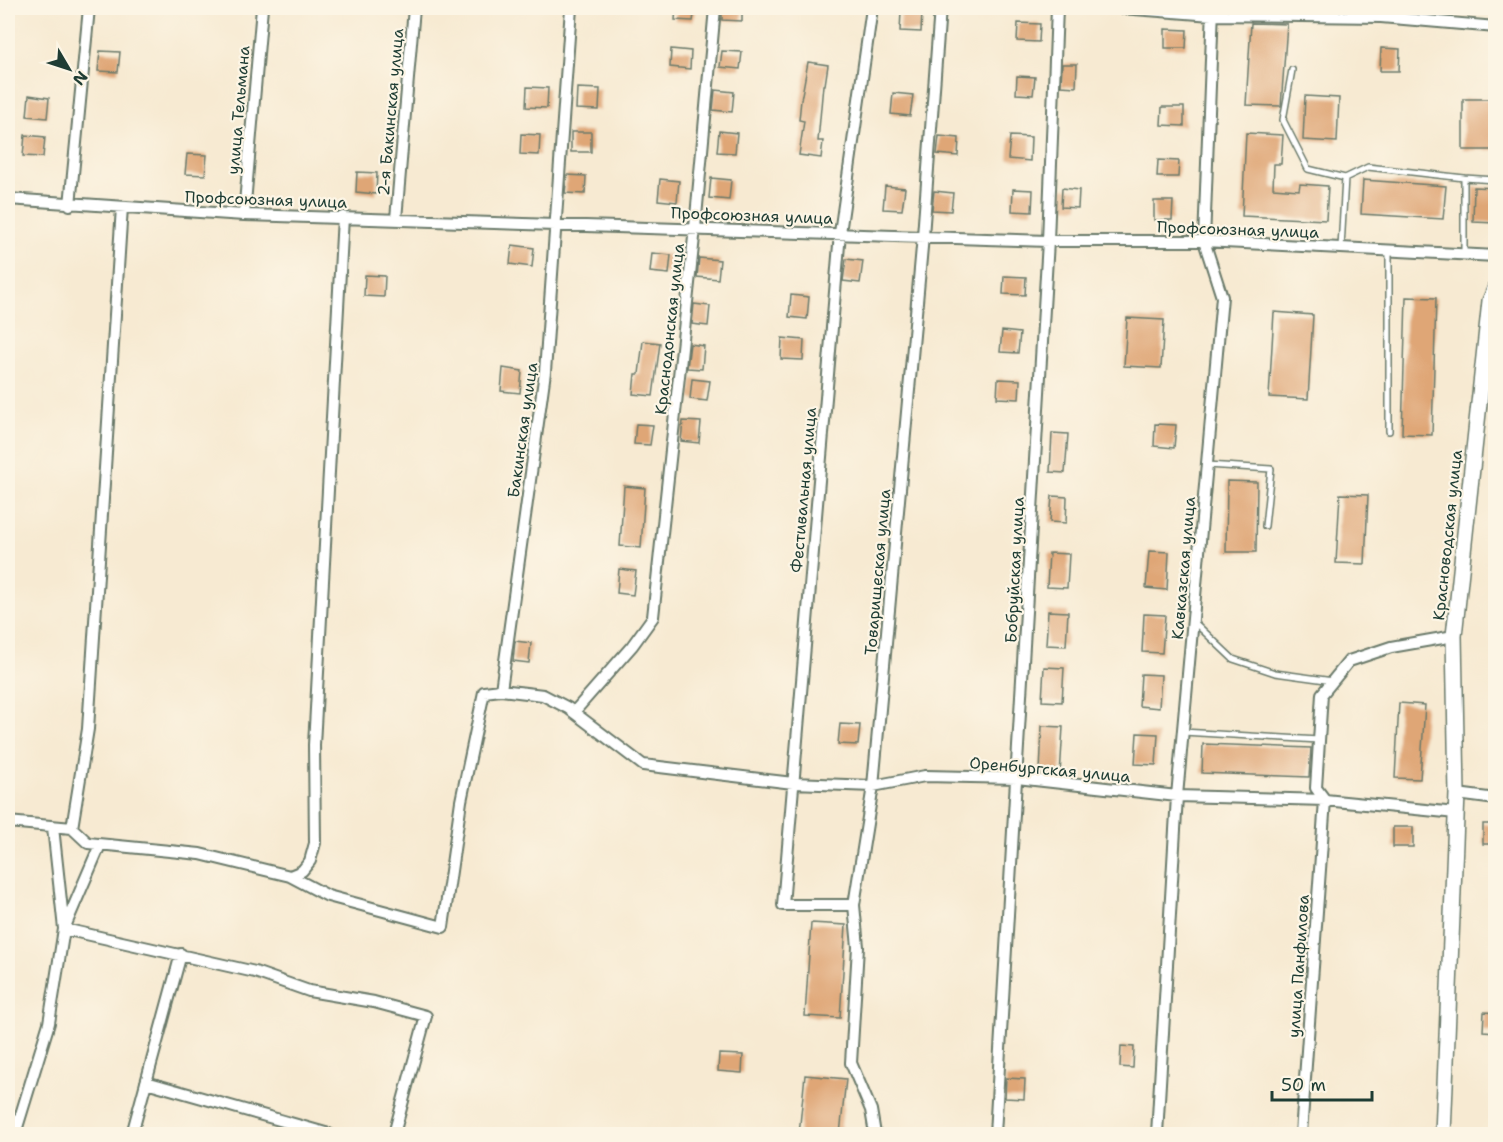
<svg xmlns="http://www.w3.org/2000/svg" width="1503" height="1142" viewBox="0 0 1503 1142" font-family="'Shantell Sans',sans-serif">
<rect width="100%" height="100%" fill="#fcf5e5"/>
<filter id="ink" filterUnits="userSpaceOnUse"><feTurbulence type="fractalNoise" baseFrequency=".0167" numOctaves="2"/><feDisplacementMap in="SourceGraphic" scale="12" xChannelSelector="R" yChannelSelector="G"/><feConvolveMatrix kernelMatrix="1 2 1 2 8 2 1 2 1" color-interpolation-filters="sRGB"/></filter>
<filter id="wash" filterUnits="userSpaceOnUse"><feTurbulence type="fractalNoise" baseFrequency=".008" numOctaves="4" result="noise"/><feDisplacementMap in="SourceGraphic" scale="24" xChannelSelector="R" yChannelSelector="G"/><feGaussianBlur stdDeviation="1.35" result="paint"/><feColorMatrix in="noise" values="0 0 0 0 0 0 0 0 0 0 0 0 0 0 0 0 0 1.4 0 .05"/><feComposite in="paint" operator="in"/></filter>
<g filter="url(#wash)">
<rect width="100%" height="100%" fill="#f7ead2"/>
<g id="blocks">
<path fill="#dfa676" d="M676,8h19l-2,13 -18,-1z
M722,8h20v13l-20,-1z
M901,11l21,1 -1,20 -21,-1z
M1018,23l22,1 -1,18 -22,-1z
M1251,23l36,1 -6,82 -35,-1z
M1165,29l22,1 -1,18h-21z
M1381,48l19,1 -1,22h-19z
M671,49l20,2 -1,18 -20,-2z
M100,51l20,1 -2,20 -20,-1z
M722,51l20,1 -2,17 -20,-2z
M808,62l20,3 -3,20h-2l-5,56h5l-2,17 -22,-3 5,-34 -5,-1 2,-20z
M1062,64h15l-1,23 -15,-1z
M1017,76l18,1 -2,18 -17,-1z
M527,87l21,1 -1,20 -21,-1z
M577,88l23,1 -1,21 -23,-1z
M715,90l19,2 -2,20 -19,-2z
M893,93l20,2 -3,21 -19,-2z
M29,95l20,3 -2,20 -20,-2z
M1305,96l34,2 -2,44 -34,-2z
M1463,99h33v51h-33z
M1162,107h22v19l-23,-1z
M719,131l18,2 -2,20 -18,-1z
M571,132h20v20h-20z
M1246,133l37,2 -2,29h-7l-1,24 26,2 1,-6 28,2 -2,34 -84,-4z
M521,134l19,1 -1,20 -19,-1z
M25,135l20,2 -2,20 -20,-1z
M939,136l20,2 -1,18 -21,-2z
M1010,136l21,1 -1,24 -22,-2z
M187,154l20,1 -2,20 -20,-1z
M1158,160l21,1 -1,16h-21z
M357,172l20,1 -1,21 -20,-2z
M567,175l19,1 -1,18 -20,-1z
M711,178l20,2 -2,20 -20,-2z
M660,179l19,2 -2,21 -19,-2z
M1363,180l83,6 -3,33 -82,-5z
M885,186l20,2 -3,22 -19,-1z
M1474,187l22,1v35l-23,-1z
M1062,188l17,2 -1,18 -17,-1z
M1013,189l20,1 -1,22 -20,-1z
M934,191l19,2 -2,18 -19,-1z
M1154,201h19l-1,19h-18z
M512,245l22,3 -2,19 -22,-3z
M652,253l19,2 -2,19 -19,-2z
M699,258l21,2 -2,19 -21,-2z
M846,259l17,2 -3,22 -17,-2z
M365,275l20,1 -1,21 -20,-1z
M1004,276l22,1 -1,18 -22,-1z
M791,295l18,2 -2,22 -18,-2z
M1406,297l30,1 -4,137 -30,-1z
M694,304l16,2 -2,20 -16,-2z
M1274,312l39,3 -5,84 -39,-2z
M1127,318l37,2 -3,48 -37,-2z
M1002,331l18,2 -2,20 -18,-1z
M782,338l22,2 -1,20 -22,-1z
M643,341l17,2 -7,53 -20,-2 2,-20h4z
M690,344l14,2 -2,23 -15,-1z
M503,368l19,3 -2,22 -19,-2z
M692,379l18,2 -3,20 -17,-2z
M998,379l22,1 -1,19 -22,-1z
M683,421l18,1 -2,21 -18,-2z
M636,424l17,1 -3,20 -16,-1z
M1155,424l21,1 -2,23 -20,-2z
M1052,433l16,1 -3,39 -15,-1z
M1227,481l30,1 -1,70h-30z
M624,486l21,2 -4,60 -21,-2z
M1340,494l28,1 -3,69 -29,-1z
M1052,496l15,1 -1,26 -16,-1z
M1149,551l20,1 -2,38 -21,-2z
M1049,553l20,1 -2,34 -20,-1z
M619,569l17,2 -3,24 -16,-2z
M1048,611l20,1 -2,34 -20,-1z
M1144,614l21,1 -3,38 -20,-1z
M515,641l16,2 -2,20 -16,-2z
M1044,667l20,1 -2,34 -20,-1z
M1141,674l20,1 -2,33 -20,-2z
M1399,703l26,2 -5,74 -25,-1z
M840,724l20,1 -2,20 -20,-1z
M1042,726l21,1 -3,48 -20,-2z
M1137,733l21,1 -2,31 -21,-1z
M1203,744l108,4 -2,29 -107,-4z
M1483,824h13v20h-13z
M1393,827h20v20h-20z
M811,923l35,2 -6,93 -35,-2z
M1484,1012l12,1v19l-13,-1z
M1121,1046l13,1 -1,21 -13,-1z
M719,1054l24,1 -1,18 -24,-2z
M805,1075l41,4 -6,55h-41z
M1006,1078l19,1 -1,20 -19,-1z"/>
</g>
</g>
<g filter="url(#ink)">
<use href="#blocks" fill-opacity="0" stroke="#6b7a6b" stroke-width="1.5"/>
<g fill="none" stroke-linecap="round" stroke-linejoin="round">
<g stroke="#6b7a6b" stroke-width="8">
<path id="lane" d="M1292,70l-9,50 25,49 37,9 -4,70
M1345,178l23,-11 96,11v76
M1464,178l32,2
M1389,250v181
M1207,465l64,4 -6,57
M1193,621l40,38 42,14 58,8
M1183,732l136,8"/>
</g>
<g stroke="#6b7a6b" stroke-width="14">
<path id="street" d="M571,8l-26,364 -44,318 42,5 25,13 75,57 150,18 80,3 52,-10 92,2 160,18 148,4 131,13
M1121,8l91,7 169,2 115,10
M8,199l236,16 804,26h156l292,15
M70,205l19,-197
M244,215l18,-207
M396,219l18,-211
M574,712l58,-66 21,-29 42,-389 20,-220
M1457,794l39,5
M8,822l64,6 16,-99 34,-522
M53,827l11,102 191,43 54,19 65,11 52,14 -32,118
M72,828l16,15 112,11 90,22 12,-5 8,-10 5,-18 -1,-98 29,-528
M290,876l38,20 115,31 18,-126 23,-109 17,-2
M854,905h-71l57,-672 32,-225
M146,1082l183,52
M15,1134l34,-111 15,-94 36,-84
M132,1134l49,-180
M875,1134l-4,-24 -20,-47 7,-116 -4,-42 19,-119 50,-550 17,-228
M995,1134l53,-893 9,-233
M1157,1134l20,-338 45,-499 -18,-56 9,-233
M1301,1134l24,-334 -9,-12 6,-94 27,-33 42,-14 63,-11"/>
</g>
<g stroke="#6b7a6b" stroke-width="18">
<path id="secondary" d="M1443,1134l14,-340 -3,-158 36,-335 6,-14"/>
</g>
<use href="#lane" stroke="#fff" stroke-width="5"/>
<use href="#street" stroke="#fff" stroke-width="10"/>
<use href="#secondary" stroke="#fff" stroke-width="15"/>
</g>
</g>
<g text-anchor="middle" stroke-width="4.5" stroke-linejoin="round" paint-order="stroke">
<g font-size="16" fill="#1f3d34" stroke="#fcf5e5">
<text transform="translate(238 110) rotate(-85)" y="6">улица Тельмана</text>
<text transform="translate(390 112) rotate(-85)" y="6">2-я Бакинская улица</text>
<text transform="translate(266 199) rotate(2)" y="6">Профсоюзная улица</text>
<text transform="translate(752 215) rotate(2)" y="6">Профсоюзная улица</text>
<text transform="translate(1238 229) rotate(2)" y="6">Профсоюзная улица</text>
<text transform="translate(669 329) rotate(-84)" y="6">Краснодонская улица</text>
<text transform="translate(522 430) rotate(-82)" y="6">Бакинская улица</text>
<text transform="translate(803 490) rotate(-85)" y="6">Фестивальная улица</text>
<text transform="translate(1447 535) rotate(-84)" y="6">Красноводская улица</text>
<text transform="translate(1183 568) rotate(-85)" y="6">Кавказская улица</text>
<text transform="translate(1014 570) rotate(-87)" y="6">Бобруйская улица</text>
<text transform="translate(877 572) rotate(-85)" y="6">Товарищеская улица</text>
<text transform="translate(1050 769) rotate(5)" y="6">Оренбургская улица</text>
<text transform="translate(1298 966) rotate(-86)" y="6">улица Панфилова</text>
</g>
</g>
<rect width="1503" height="1142" fill="none" stroke="#fcf5e5" stroke-width="30"/>
<g transform="translate(69 69) rotate(129)" stroke="#fcf5e5" stroke-width="4.5" paint-order="stroke">
<path d="M0-4.5L10 22L0 15L-10 22Z" fill="#1f3d34"/>
<text y="-9" font-size="16" font-weight="bold" text-anchor="middle" fill="#1f3d34">N</text>
</g>
<path d="M1272 1091v9h100v-9" fill="none" stroke="#1f3d34" stroke-width="3"/>
<text x="1281" y="1091" font-size="18" fill="#1f3d34" stroke="#fcf5e5" stroke-width="4.5" paint-order="stroke">50 m</text>
</svg>
